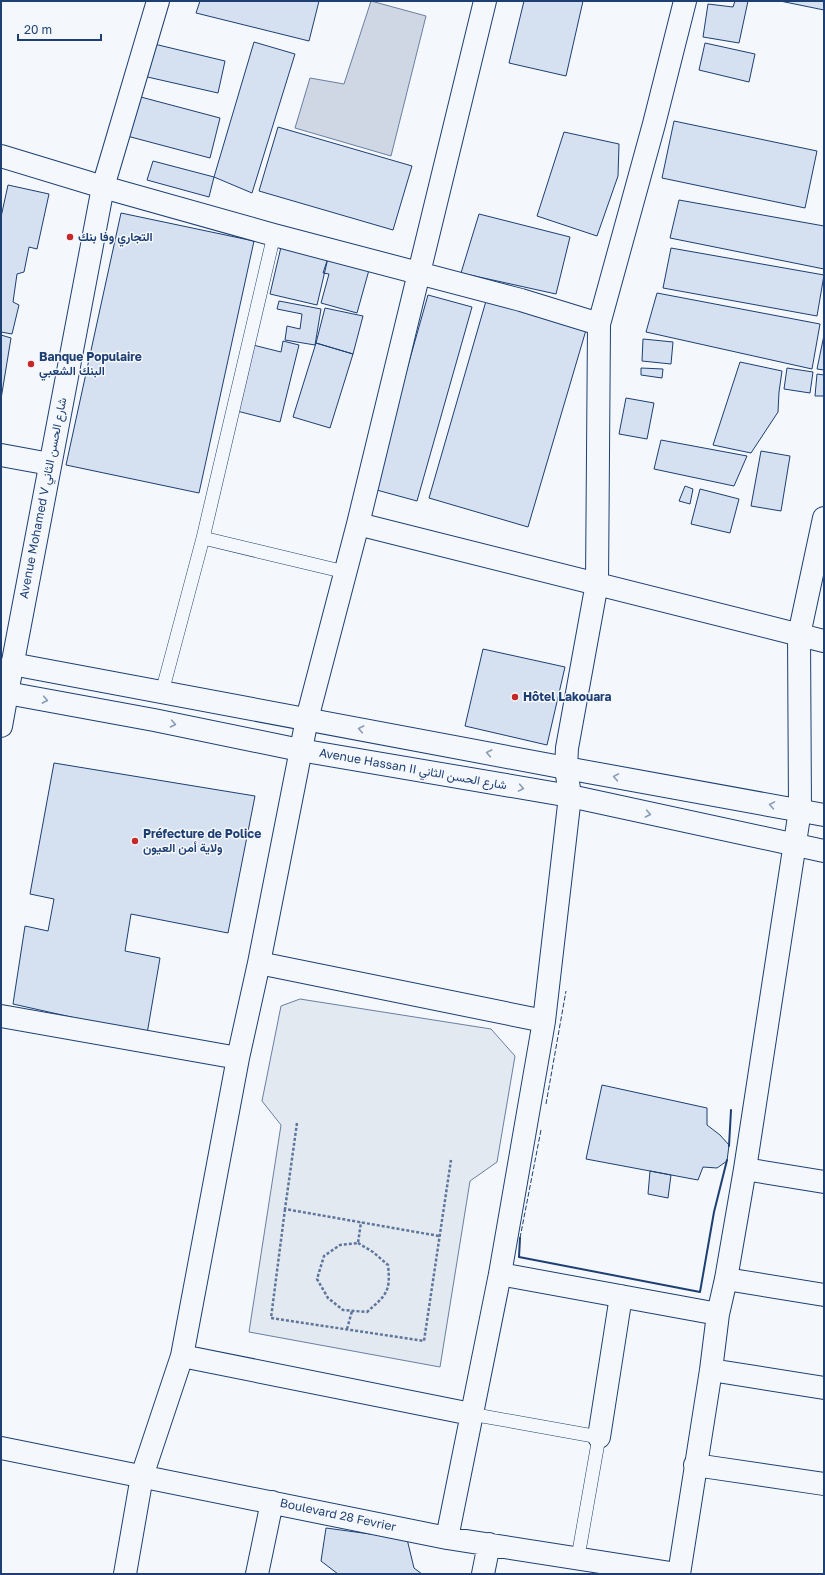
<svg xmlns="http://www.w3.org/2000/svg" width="825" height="1575" viewBox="0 0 825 1575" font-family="'Golos Text',Vazirmatn,sans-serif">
<rect width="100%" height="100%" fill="#f4f7fb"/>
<path fill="#e3e9f0" stroke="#687fa3" d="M300,999l191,30 24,27 -18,106 -27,19 -30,186 -191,-35 32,-207 -19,-24 19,-95z"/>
<path fill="#cfd7e4" stroke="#687fa3" d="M371,1l55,15 -35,140 -96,-28 15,-50 34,6z"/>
<path fill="#d5e0f0" stroke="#1d3f73" d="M200,1h119l-10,40 -113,-28z
M524,1h59l-17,75 -57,-13z
M735,1h13l-9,42 -36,-6 5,-33 25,3z
M780,1h44v9z
M254,42l41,12 -43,139 -38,-16z
M150,43l75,18 -7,32 -75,-17z
M705,43l50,11 -6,28 -50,-12z
M137,96l83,22 -10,40 -83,-22z
M674,121l143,30 -12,57 -143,-30z
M278,127l134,39 -19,64 -134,-39z
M564,132l55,12 -1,32 -21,60 -60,-20z
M153,161l61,16 -5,20 -62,-17z
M8,185l41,9 -12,55 -8,-2 -5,25 -7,2 -4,28 6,3 -7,29 -11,-2v-115z
M679,200l145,26v43l-154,-31z
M121,213l133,28 -55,252 -133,-28z
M479,214l91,23 -14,57 -95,-21z
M281,247l47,11 -11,47 -47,-11z
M671,248l153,27 -7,41 -154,-28z
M328,258l41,12 -12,43 -36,-10 8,-29 -6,-1z
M657,293l163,31 -8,45 -166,-37z
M428,295l44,12 -55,194 -44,-12z
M279,301l42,8 -6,36 -30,-5 2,-14 13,3 2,-15 -25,-5z
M486,301l100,29 -58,197 -99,-29z
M325,308l38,8 -10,38 -37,-11z
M1,335l10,3 -10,61z
M824,335v35l-7,-1z
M643,339l30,3 -2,22 -29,-3z
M283,341l16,4 -19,77 -43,-11 16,-66 28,7z
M316,343l37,11 -23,74 -37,-11z
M740,362l42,9 -3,21 -1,20 -27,41 -38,-8z
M641,368l22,1 -1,9 -21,-3z
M787,368l26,4 -3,21 -26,-4z
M817,374l7,1v21h-9z
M626,398l28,5 -7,36 -28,-5z
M661,440l86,16 -13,30 -80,-17z
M761,451l29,5 -9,55 -30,-5z
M685,486l8,3 -3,15 -11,-3z
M700,489l39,10 -9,34 -39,-9z
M483,649l82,18 -18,78 -82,-19z
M54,763l201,33 -27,137 -97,-19 -6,37 35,7 -13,76 -134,-30 12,-78 23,5 6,-32 -24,-5z
M602,1085l105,23v17l13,10 9,10 -2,16 -10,7 -14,-1 -5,13 -112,-21z
M650,1171l21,4 -3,23 -20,-4z
M326,1528l81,11 7,29 8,6h-84l-17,-13z"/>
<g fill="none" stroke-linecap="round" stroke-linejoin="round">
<g stroke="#1d3f73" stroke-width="14">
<path id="lane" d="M203,538l71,-303
M162,692l41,-154 142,34
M471,1414l128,23 -21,120"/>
</g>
<g stroke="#1d3f73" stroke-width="24">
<path id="street" d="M1,156l102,31 171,48 247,65 78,24
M1,455l49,9
M358,524l466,117
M1,726l6,-33
M259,963l285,58
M1,1016l237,42
M745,1169l79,13
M500,1274l218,40
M726,1279l98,16
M182,1356l289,58
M711,1370l113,18
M599,1437l22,-141
M1,1448l446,90 230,36
M695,1465l129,19
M447,1538l53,-264 44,-253 26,-225 -4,-28 1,-20 30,-165 2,-259 55,-200 31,-123
M125,1574l17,-98 40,-120 56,-298 21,-95 48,-244 51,-195 127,-523
M257,1574l15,-72
M483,1574l6,-30
M679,1574l32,-204 7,-56 8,-35 19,-110 55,-359 -1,-175 25,-117"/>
</g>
<g stroke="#1d3f73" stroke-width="24">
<path id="secondary" d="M12,664l554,104 258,47
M7,693l147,27 146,30 270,46 254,55"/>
</g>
<g stroke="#1d3f73" stroke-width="24">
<path id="primary" d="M1,692l6,1 96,-506 55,-186"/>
</g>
<path stroke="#5e769c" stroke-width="2.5" stroke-dasharray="3 2" stroke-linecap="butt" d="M297,1123l-12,86 154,27
M285,1209l-14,109 153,23 27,-181
M358,1243l15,9 15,13c3,27 -2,30 -21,47l-24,-2 -15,-12 -11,-19 7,-23 16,-11 18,-2 3,-21
M347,1329l5,-18"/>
<use href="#lane" stroke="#f4f7fb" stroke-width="13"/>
<use href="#street" stroke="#f4f7fb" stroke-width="22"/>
<use href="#secondary" stroke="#f4f7fb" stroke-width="22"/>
<use href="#primary" stroke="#f4f7fb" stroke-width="22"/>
<path stroke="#1d3f73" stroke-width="1" stroke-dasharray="5 2" stroke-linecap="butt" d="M546,1104l20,-113
M520,1238l21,-108"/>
<path stroke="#1d3f73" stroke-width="2" d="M729,1146l2,-36
M520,1238l-1,19 181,35 14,-80 13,-52"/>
</g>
<defs><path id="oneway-chevron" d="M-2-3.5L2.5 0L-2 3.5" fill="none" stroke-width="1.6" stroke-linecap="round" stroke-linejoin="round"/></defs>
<g stroke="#889bb7">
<use href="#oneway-chevron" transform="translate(45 700) rotate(11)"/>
<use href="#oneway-chevron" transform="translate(173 724) rotate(12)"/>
<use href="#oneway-chevron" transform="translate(361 729) rotate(-169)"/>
<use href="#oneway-chevron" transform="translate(489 753) rotate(-169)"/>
<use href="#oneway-chevron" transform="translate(616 777) rotate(-170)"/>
<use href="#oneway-chevron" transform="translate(521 788) rotate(10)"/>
<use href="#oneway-chevron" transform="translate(772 805) rotate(-170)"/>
<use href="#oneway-chevron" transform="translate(648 814) rotate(12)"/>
</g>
<g fill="#c62828" stroke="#f4f7fb" stroke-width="1.5">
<circle cx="70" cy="237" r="4"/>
<circle cx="31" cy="364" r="4"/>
<circle cx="515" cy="697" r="4"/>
<circle cx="135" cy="841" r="4"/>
</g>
<g text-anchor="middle" stroke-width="3" stroke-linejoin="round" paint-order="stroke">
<g font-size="12" font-weight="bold" fill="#1d3f73" stroke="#f4f7fb" text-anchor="start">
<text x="78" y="241">التجاري وفا بنك</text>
<text x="39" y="361">Banque Populaire<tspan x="39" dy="14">البنك الشعبي</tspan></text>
<text x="523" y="701">Hôtel Lakouara</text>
<text x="143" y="838">Préfecture de Police<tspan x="143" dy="14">ولاية أمن العيون</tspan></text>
</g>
<g font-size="12" fill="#1d3f73" stroke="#f4f7fb">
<text transform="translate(43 498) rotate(-79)" y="4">Avenue Mohamed V شارع الحسن الثاني</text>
<text transform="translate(413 769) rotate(10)" y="4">Avenue Hassan II شارع الحسن الثاني</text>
<text transform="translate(338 1515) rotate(12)" y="4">Boulevard 28 Fevrier</text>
</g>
</g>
<rect width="825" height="1575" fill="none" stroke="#1d3f73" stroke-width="4"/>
<path d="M18 34v6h83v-6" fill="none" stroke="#1d3f73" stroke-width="2"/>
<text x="24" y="34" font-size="12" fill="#1d3f73" stroke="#f4f7fb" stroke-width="3" paint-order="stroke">20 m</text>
</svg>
